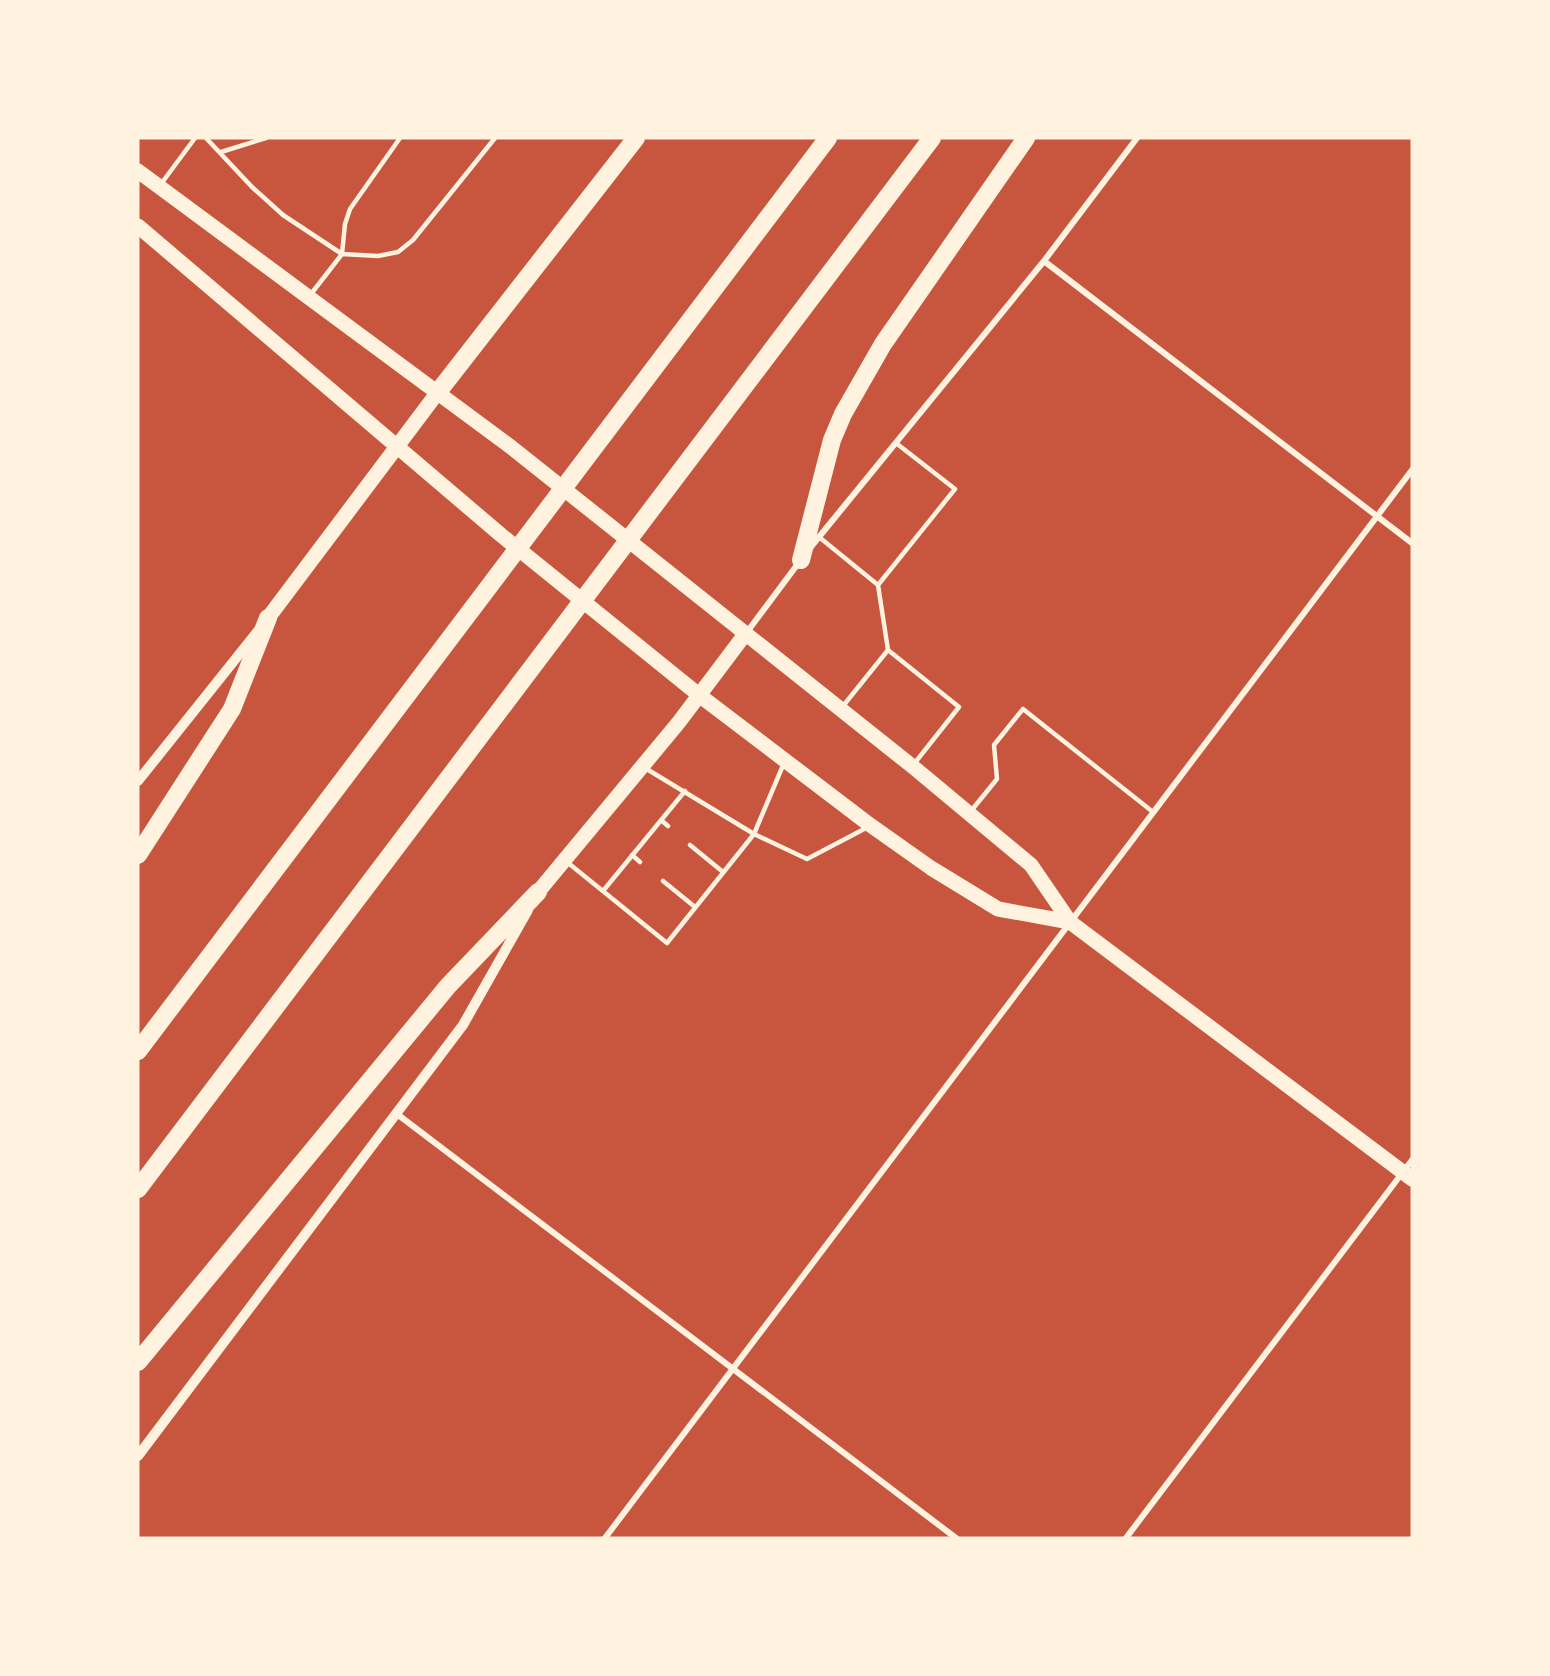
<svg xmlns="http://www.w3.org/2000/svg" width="1550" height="1676" viewBox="0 0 1550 1676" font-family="'Open Sans',sans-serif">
<rect width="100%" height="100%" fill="#c8553d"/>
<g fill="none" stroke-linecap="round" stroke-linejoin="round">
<path stroke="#fff3e0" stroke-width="4.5" d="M206,138l46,49 31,28 59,39 36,2 20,-4 15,-12 82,-102
M221,152l45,-14
M161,184l34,-46
M311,294l31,-40 3,-30 5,-15 50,-71
M896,443l59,46 -77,96 10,65 71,57 -45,57
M819,537l59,48
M843,706l45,-56
M645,768l109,66 30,-71
M971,811l26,-32 -3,-34 29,-36 130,103
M661,820l7,6
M690,845l33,27
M632,855l8,7
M567,862l100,81 87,-109 53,25 61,-32
M663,881l32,26
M603,891l82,-100"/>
<path stroke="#fff3e0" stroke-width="6" d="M1044,261l368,282
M810,548l234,-287 93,-123
M747,632l53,-71
M397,1114l559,424
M605,1538l807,-1068
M1126,1538l286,-378"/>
<path stroke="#fff3e0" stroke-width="10" d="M138,781l119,-149
M138,1456l325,-431 65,-115"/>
<path stroke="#fff3e0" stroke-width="15" d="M138,171l373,276 401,319 119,99 39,57 342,257
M138,226l363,309 198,160 167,127 65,46 67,41 72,13
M268,618l170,-226
M538,892l141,-170 67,-89"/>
<path stroke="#fff3e0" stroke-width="18" d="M438,392l198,-254
M801,560l31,-120 11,-26 40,-70 143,-206
M138,855l94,-146 36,-91
M138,1051l690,-913
M138,1189l794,-1051
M138,1362l310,-376 90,-94"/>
</g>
<rect width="1550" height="1676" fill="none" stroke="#fff3e0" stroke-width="279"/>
</svg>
